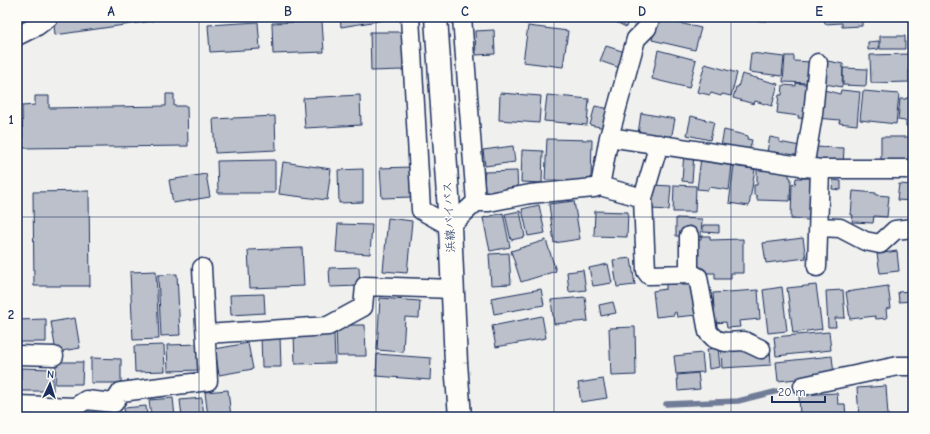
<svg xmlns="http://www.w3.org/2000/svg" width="930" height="434" viewBox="0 0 930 434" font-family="'Comic Neue','Klee One',sans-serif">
<rect width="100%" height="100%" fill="#f0f0ee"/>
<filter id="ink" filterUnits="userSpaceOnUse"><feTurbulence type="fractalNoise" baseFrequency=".025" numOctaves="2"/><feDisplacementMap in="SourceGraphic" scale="8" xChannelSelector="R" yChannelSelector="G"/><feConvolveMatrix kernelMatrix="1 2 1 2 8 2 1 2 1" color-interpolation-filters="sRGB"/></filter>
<g filter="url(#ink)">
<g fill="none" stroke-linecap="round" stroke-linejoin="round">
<path stroke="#6f7b97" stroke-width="5.5" d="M666,404l72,-3 40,-10"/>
</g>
<path fill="#bbc0ca" stroke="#1b2f5e" d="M53,17h105l-6,4 -97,14z
M340,17h50v2l-49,8z
M492,17h37l-1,7 -36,-5z
M555,17h19l-1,4z
M606,17h24l-4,10z
M747,17h19v4l-20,-1z
M824,17h38v9l-20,1v-4l-17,1z
M657,18l44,10 -6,22 -43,-10z
M322,21l2,31 -51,2 -1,-31z
M258,22l2,27 -50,3 -2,-27z
M528,26l40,5 -5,36 -40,-5z
M494,30l1,24 -19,1 -1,-24z
M370,32h33v38l-32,1z
M880,36h25v13h-25z
M879,41v8l-11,1v-8z
M606,46l19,6 -5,16 -20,-7z
M658,50l38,10 -7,28 -37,-9z
M751,53l33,4 -2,19 -33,-4z
M909,54v28l-38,1 -1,-28z
M785,56h9v5l17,1 -1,21 -27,-1z
M823,60l20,4 -1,23 -22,-4z
M705,64l32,9 -6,23 -9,-2 -1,2 -10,-3 -1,2 -13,-3z
M843,68l24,1 -1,17 -23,-1z
M742,74l36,10 -6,22 -17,-5 -1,3 -21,-6 3,-11h2z
M796,83l17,2 -4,34 -11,-1 1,-2 -22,-3 2,-18h3l1,-10 13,1z
M824,90l16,4 1,-4 19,2 -3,33 -18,-2 1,-3 -24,-2z
M863,91l36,3 -3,30 -36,-4z
M500,93l41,3 -2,27 -40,-3z
M166,94h8v12h13l1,40 -165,2 -1,-42 13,-1v-9h14v12l117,-2z
M360,95l1,30 -56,3 -2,-30z
M547,95l42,4 -2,26 -43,-4z
M906,98h7v28h-7v-4l-1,-1 -7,-1 2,-21h6z
M595,106l15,3 -5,19 -15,-3z
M641,113l34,6 -4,20 -33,-5z
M275,116l1,34 -61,3 -2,-34z
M691,116l23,6 -4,18 -23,-5z
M724,130l24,6 -1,3 5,1 -3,12 -28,-6z
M770,137l10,2 -1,3 21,4 -3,16 -31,-6z
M881,137h32v23l-32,1z
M547,139l45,1 -1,41 -46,-1z
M513,146l2,16 -30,4 -2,-16z
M811,147l33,1 -1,18 -33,-2z
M522,150l21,1 -1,32 -21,-1z
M684,152l10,1 -2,29 -10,-1z
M701,158l13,2v2l18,3 -3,25 -20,-3 -1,3 -11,-1z
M275,160v33h-57l-1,-32z
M283,162l48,7 -4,31 -48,-6z
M734,166l21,3 -6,37 -20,-3z
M757,166l32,4v7l2,1 -1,23 -33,-1v-4l-3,-1v-10h3z
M411,167l1,30 -30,1 -2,-30z
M363,169v33l-24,1 -1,-33z
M517,171l1,22h-33l-1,-21z
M206,174l4,23 -37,6 -4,-23z
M796,178h15l-2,42 -18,-1 1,-35 3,1z
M833,180l8,1v9l-9,-1z
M899,184l14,1 -1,16 -15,-1z
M653,185l18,1 -2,24 -18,-1z
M674,185l22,1 -1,26h-22z
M89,191l1,95h-56l-1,-94z
M853,191l23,2v2l13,1 -2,21 -13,-1 -1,7 -21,-1 1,-7h-2z
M574,201l6,38 -26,4 -5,-39z
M539,205l6,28 -17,3 -6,-27z
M520,211l5,26 -14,3 -6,-26z
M595,211l33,1 -1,25 -33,-1z
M503,213l7,34 -20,4 -7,-33z
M388,218l24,3 -5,52 -24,-2z
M676,218l26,1 -1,18 -25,-1z
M338,224l34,1 -2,29 -34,-2z
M703,225h16v8l-16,-1z
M701,236h9v4l33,-1v34h-12v6h-16v-6h-21l-1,-33h8z
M803,238l3,20 -40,5 -3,-20z
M546,240l10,31 -35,11 -10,-31z
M909,244h4v22h-3z
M302,248l2,38 -54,2 -2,-38z
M897,251l2,20 -19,2 -3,-19z
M509,253l2,31 -20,1 -2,-31z
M631,258l4,27 -18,2 -4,-27z
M608,264l4,19 -19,3 -4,-18z
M359,267l1,19 -30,1 -1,-19z
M583,270l3,20 -17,2 -2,-20z
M156,271l3,68 -26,1 -3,-68z
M177,274l3,61 -19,1 -3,-61z
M911,281h2v18z
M681,283v2h13l3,30 -20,2 -1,-5 -2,1v2l-18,2 -3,-26 13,-2v-5z
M816,285l6,44 -29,4 -6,-45z
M888,286l3,22 -5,1 1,9 -11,1 -1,-3 -25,3 -4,-27z
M782,287l5,44 -19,2 -5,-43z
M541,289l3,16 -50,9 -3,-16z
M758,290l2,29 -21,2 1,6 -13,1 -1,-6 -11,1 -2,-30z
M843,290l2,28h-10l1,9h-8l-2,-36z
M911,291l1,10 -13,1 -1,-10z
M264,294l1,19 -34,2 -1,-20z
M585,297l3,24 -34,3 -3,-24z
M380,298l40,3 -1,17 -14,-1 -2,35 -26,-2z
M613,302l3,11 -15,3 -2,-11z
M542,316l4,22 -50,9 -4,-21z
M75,318l5,30 -24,4 -5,-30z
M46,319v23h-29v-22z
M336,325h29l1,31h-29z
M635,327l1,48 -25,1 -2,-48z
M829,332l2,18 -55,6 -2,-19z
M334,333l1,30 -40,1 -1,-30z
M261,336h19l1,31h-19z
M248,343l5,26 -34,6 -4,-26z
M200,344l1,26 -33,1 -1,-26z
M164,345l1,26 -30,1 -1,-26z
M718,348l2,19 -11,2 -2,-20z
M770,348l1,17 -49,3 -1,-17z
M702,353l2,19 -28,2 -2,-18z
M377,354l54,4 -1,22 -54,-4z
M832,356l2,19 -56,6 -2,-19z
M91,358l30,1v24h-30z
M56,362h27l-1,22h-27z
M21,368l32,1v22h-32z
M698,373l2,16 -22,2 -1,-16z
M603,379l4,19 -26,4 -3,-19z
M886,386l2,30 -29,1 -2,-29z
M228,390l3,27h-23l-3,-25z
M837,393l1,11h7l1,13h-46l-1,-22z
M173,398l2,19h-24l-2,-17z
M202,398l2,19h-22l-2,-17z
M146,406l1,11h-22l-1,-9z
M84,407l30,1v9h-31z
M17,415l56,1v1h-56z"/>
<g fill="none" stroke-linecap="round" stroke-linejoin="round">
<g stroke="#1b2f5e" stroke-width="21">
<path id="minor" d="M410,17l11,193 29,16 26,-24h13l41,-8 64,-6 6,-2 9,-49 27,-98 11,-11 4,-11
M462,17l14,185
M17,36l20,-10 12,-9
M609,137l211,32h93
M659,144l-16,54 3,73 3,4 41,-1
M804,168l9,-54 5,-51
M600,186l43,12
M819,227l21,1 25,13 15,3 15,-14 18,-2
M689,236v36l9,5 10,55 7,7 10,3 19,-1 17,8
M817,267l3,-98
M206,334l122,-8 35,-19 2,-21 88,3
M17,355l37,1
M803,386l95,-20h15
M17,405l58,2 11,-7 28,3 7,-11 87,-11 -6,-113"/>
</g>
<g stroke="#1b2f5e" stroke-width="25">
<path id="highway" d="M436,17l14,209 6,137 4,54"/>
</g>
<use href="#minor" stroke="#fdfcf7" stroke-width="18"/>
<use href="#highway" stroke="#fdfcf7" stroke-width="22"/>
</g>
</g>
<path fill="none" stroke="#1b2f5e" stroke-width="1" stroke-opacity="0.55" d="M199,17v400M376,17v400M554,17v400M731,17v400M17,217h896"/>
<g text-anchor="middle" stroke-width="3" stroke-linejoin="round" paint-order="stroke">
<g font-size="12" fill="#1b2f5e" stroke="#fdfcf7">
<text transform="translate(449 217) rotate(-93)" y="4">浜線バイパス</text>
</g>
</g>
<rect width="930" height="434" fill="none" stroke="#fdfcf7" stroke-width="44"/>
<g transform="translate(50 384) rotate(4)" stroke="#fdfcf7" stroke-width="3" paint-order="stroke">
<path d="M0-3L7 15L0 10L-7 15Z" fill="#1b2f5e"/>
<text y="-6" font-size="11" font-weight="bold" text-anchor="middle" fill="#1b2f5e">N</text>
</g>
<path d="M772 396v6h53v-6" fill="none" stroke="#1b2f5e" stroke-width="2"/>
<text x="778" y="396" font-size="12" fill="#1b2f5e" stroke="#fdfcf7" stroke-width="3" paint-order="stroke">20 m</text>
<rect x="22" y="22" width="886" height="390" fill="none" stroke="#1b2f5e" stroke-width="1.5"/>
<g font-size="13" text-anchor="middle" font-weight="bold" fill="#1b2f5e">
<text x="111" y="16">A</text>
<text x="288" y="16">B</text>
<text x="465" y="16">C</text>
<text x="642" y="16">D</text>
<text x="819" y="16">E</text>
<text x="11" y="124">1</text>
<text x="11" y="319">2</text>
</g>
</svg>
